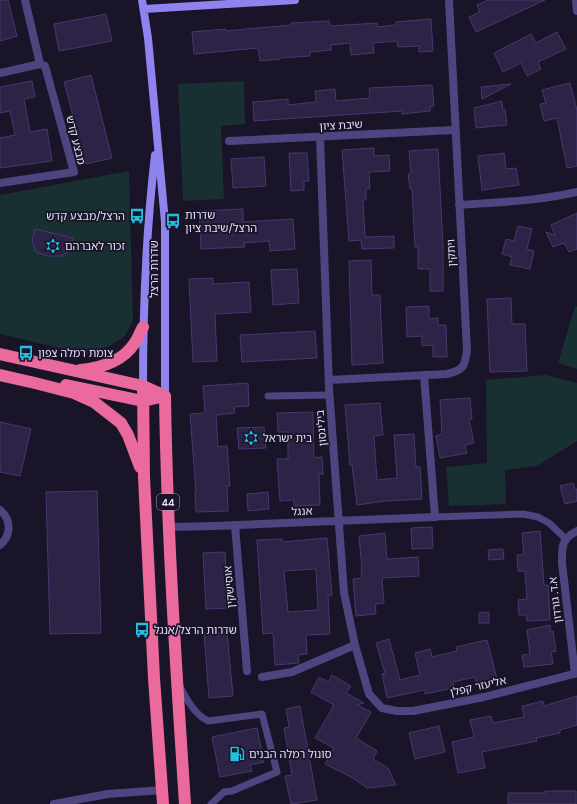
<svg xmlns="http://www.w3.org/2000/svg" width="577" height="804" viewBox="0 0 577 804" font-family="'DM Sans','Noto Sans Hebrew',sans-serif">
<rect width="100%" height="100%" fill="#191428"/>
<path fill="#183031" d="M244,81l1,43 -24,2 3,73 -41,2 -5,-117z
M129,171l4,150 -9,16 -15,9 -24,8 -85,-20v-139z
M575,306l2,1v62l-19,-6z
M546,375l31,8v58l-40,25 -32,4 1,34 -57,2 -3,-39 41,-4 -1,-83z"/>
<path fill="#2d2346" stroke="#47386f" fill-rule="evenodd" d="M0,0h8l9,36 -17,5z
M489,0h56l-69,32 -7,-15 11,-5 -3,-7z
M106,14l6,27 -53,10 -5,-27z
M431,19l2,32 -14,1v-6l-21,1 -1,-6 -24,2 1,10 -23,2 -1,-12 -19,2v5l-21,2v4l-30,2v1l-20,2 -2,-13 -64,6 -2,-22 33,-3v2l66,-6v-2l38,-2 1,5 47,-3v4l19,-2v-3z
M557,32l9,17 -28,13 3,7 -14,7 -6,-13 -18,9 -9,-19 37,-19 5,9z
M91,75l21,83 -26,6 -22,-82z
M32,81l3,16 -11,2 6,33 17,-3 5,32 -52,7v-30l15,-3 -5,-24 -10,2v-26z
M570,83l7,27v56l-10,2 -10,-50 -13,3 -4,-17 6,-1 -4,-13z
M510,84h1l-29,15 -1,-12z
M432,85l2,21 -4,1v4l-28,3v-3l-148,10 -1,-19 35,-3v6l28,-3 -1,-11 20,-2 1,12 34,-3 -1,-10z
M502,101l1,9 2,-1 2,16 -31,3 -2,-20z
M374,148v8l15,-1 1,16 -21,1 1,17h-4v11h-3l2,37 29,-1v12l-32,1 -1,-9 -12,1 -7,-91z
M438,149l5,97v45h-13v-22h-12v-22h-3l-3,-58h-2l-2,-15h3l-2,-23z
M289,153h18l2,28h-5v9l-13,1z
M504,153l2,16 10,-1 3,17 -37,5 -4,-34z
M264,157l2,29 -33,2 -2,-29z
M243,209v13l50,-3 2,30 -25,2 -1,-10 -25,2 1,4 -44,2 -2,-38z
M577,213v36l-8,3 -5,-9 -11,4 -7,-15 9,3 -4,-10z
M518,226l14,3 -5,20 7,2 -4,18 -20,-4 2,-8 -10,-3 4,-15 8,2z
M35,229l38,9 -3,12 -8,6h-14l-12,-4 -4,-10z
M371,260l1,35h8l3,68 -31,2 -3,-104z
M297,269l2,34 -26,2 -2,-35z
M213,278v6l36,-2 2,30 -36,2 2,47 -24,1 -4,-83z
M511,298l1,26h13l2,47 -37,1 -3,-73z
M429,306v13l9,-1v7h8l1,32h-14v-12l-11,1v-10l-15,1 -1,-30z
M315,331l2,27 -75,4 -2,-27z
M248,383l1,23 -15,1 1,6 -19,2 2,32 9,-1 3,40h-3l1,25 -32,1 -1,-20h1l-6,-78 15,-1 -2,-27z
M470,398l2,21h-3l5,24 -9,2 2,8 -27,5 -4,-22 6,-2 -2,-34z
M380,403l3,32 -9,1 3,44 20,-2 -3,-43 20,-1 2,33h4l2,32 -36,2 -29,4 -5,-40h-2l-5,-60z
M313,412l1,46 8,-1 1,17h-4l1,31 -26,1v-6l-14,1 -3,-42h11v-27h-10l-1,-19z
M0,422l31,7 -11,47 -20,-4z
M264,427l2,21 -27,1 -2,-21z
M573,483l2,6h2v12l-12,3 -5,-18z
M97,491l4,142 -51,1 -4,-142z
M268,492l1,17 -21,2 -1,-17z
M432,527l1,21 -21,1 -1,-21z
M540,531l4,54h4l2,35 -23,1 -1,-6h-7l-1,-15 9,-1 -2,-28h-7l-1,-16h7l-2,-22z
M385,533l2,26 31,-2 1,19 -37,2 2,25 -9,1 1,10 -20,2 -3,-37 9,-1 -1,-9h1l-3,-33z
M327,538l5,57 -4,1 2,38 -24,1 1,19 -9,1 1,8 -24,2 -2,-32 -10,1 -6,-94 25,-1v3zM316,569l2,41 -30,2 -4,-41z
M503,549l1,10 -15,1 -1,-10z
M225,552l3,56 -22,1 -3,-56z
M489,612v11h-10v-10z
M550,625v6h3l3,20 -5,1 2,12 -29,3 -2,-12 8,-1 -3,-24z
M227,632l6,64 -24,2 -5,-65z
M389,639l11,41 20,-5 -5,-22 15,-4 2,8 25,-6 -1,-4 31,-7 10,39 -20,5 -2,-7 -22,5 1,6 -29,6 -1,-4 -37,8 -5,-24 3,-1 -9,-30z
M332,675l19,11 -5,7 18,10 -7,2 14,7 -15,26 21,13 -4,8 15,9 8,17 -29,3 -14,-10 -28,-14 9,-16 -19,-10 19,-33 -23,-13 8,-15 9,5z
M577,696v29l-17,5v3l-24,5 1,3 -55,11 3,16 -27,5 -6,-31 22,-5 -4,-17 21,-4 2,7 31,-6 -2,-11 21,-5 1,5z
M300,706l17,94 -26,4 -6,-28 7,-1 -8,-47 5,-1 -3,-18z
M439,726l6,26 -30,7 -6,-26z
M257,728l7,34 -14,3 2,6 -32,6 -8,-40z
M545,791h31v13h-68v-11h37z"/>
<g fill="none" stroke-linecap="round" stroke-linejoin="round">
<path stroke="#4d4580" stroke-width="7" d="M268,396l61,-1
M435,517l88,-3 15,3 11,6 17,16
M179,685c8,14 14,28 29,36l54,-7 15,58 -45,19 -8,1 -13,12"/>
<path stroke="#4d4580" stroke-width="8" d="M25,0l15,64
M576,0l1,11
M0,73l40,-9 5,2 29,106 -74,11
M320,137l9,251 15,205 11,52 14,49 13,14 15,3h16l71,-14 93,-24
M229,141l226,-11
M459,205c40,-3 80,-4 118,-13
M329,380l118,-6c17,-4 18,-8 20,-24l-18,-350
M0,510c11,9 12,25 0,35
M235,525l12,146
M169,527l45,-1 221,-9 -11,-142
M575,674l-13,-111c0,-16 -1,-24 15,-32
M262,677l30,-5 63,-27
M54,804l54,-10 54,-4"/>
<path stroke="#8f83ee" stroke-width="8" d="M142,0l6,38 17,184v174
M144,9l151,-9
M143,386c0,-77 3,-154 12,-231"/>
<path stroke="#eb6a9d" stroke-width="12" d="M0,354l143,32 22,10
M80,370c20,-2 42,-8 54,-26 4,-5 6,-12 9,-17
M0,375l35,8 39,10 20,9 27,21 7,12 12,32
M66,385l77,16 22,-5
M143,386l1,91 10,201 9,126
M165,396c2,136 11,272 20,408"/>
</g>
<defs>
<g id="bus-bare" transform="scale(1.2)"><path d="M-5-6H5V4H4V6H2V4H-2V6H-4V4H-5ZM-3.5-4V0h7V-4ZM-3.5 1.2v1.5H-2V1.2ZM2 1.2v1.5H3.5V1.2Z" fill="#25bee1" stroke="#191428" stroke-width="2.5" paint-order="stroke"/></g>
<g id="synagogue-bare" transform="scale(1.2)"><path d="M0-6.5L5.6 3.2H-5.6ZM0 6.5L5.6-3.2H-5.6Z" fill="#25bee1" stroke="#191428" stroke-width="2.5" paint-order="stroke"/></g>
<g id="fuel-bare" transform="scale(1.2)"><path d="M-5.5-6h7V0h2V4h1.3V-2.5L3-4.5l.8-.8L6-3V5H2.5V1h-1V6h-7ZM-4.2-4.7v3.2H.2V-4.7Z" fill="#25bee1" stroke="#191428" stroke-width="2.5" paint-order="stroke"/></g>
</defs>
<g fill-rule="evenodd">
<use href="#bus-bare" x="137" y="216"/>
<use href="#bus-bare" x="173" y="221"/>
<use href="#synagogue-bare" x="53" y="246"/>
<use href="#bus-bare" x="26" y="353"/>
<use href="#synagogue-bare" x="251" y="438"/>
<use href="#bus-bare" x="142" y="630"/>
<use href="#fuel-bare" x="237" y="754"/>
</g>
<g text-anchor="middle" stroke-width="3.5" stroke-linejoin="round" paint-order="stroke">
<rect fill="#191428" stroke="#a8a2bc" stroke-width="1" x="157" y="494" width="22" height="16" rx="3"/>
<g font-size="10" font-weight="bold" fill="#e5dffb">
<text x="168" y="506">44</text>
</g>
<g font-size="11" fill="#e5dffb" stroke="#191428">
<text transform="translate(341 125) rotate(-3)" y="4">שיבת ציון</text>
<text transform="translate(76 140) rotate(76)" y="4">מבצע קדש</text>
<text transform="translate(451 253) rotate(-93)" y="4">ויתקין</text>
<text transform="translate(154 269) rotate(-90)" y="4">שדרות הרצל</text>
<text transform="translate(321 428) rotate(-95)" y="4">בילינסון</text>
<text transform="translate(302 511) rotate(-3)" y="4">אנגל</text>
<text transform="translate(229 587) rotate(-95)" y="4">אוסישקין</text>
<text transform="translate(555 600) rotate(-97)" y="4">א.ד. גורדון</text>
<text transform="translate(478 686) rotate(-13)" y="4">אליעזר קפלן</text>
</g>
<g font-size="11" fill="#e5dffb" stroke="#191428" text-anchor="start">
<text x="185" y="219">שדרות<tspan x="185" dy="13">הרצל/שיבת ציון</tspan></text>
<text x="125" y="220" text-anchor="end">הרצל/מבצע קדש</text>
<text x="65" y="250">זכור לאברהם</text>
<text x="38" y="357">צומת רמלה צפון</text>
<text x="263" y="442">בית ישראל</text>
<text x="154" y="634">שדרות הרצל/אנגל</text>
<text x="249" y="758">סונול רמלה הבנים</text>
</g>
</g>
</svg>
